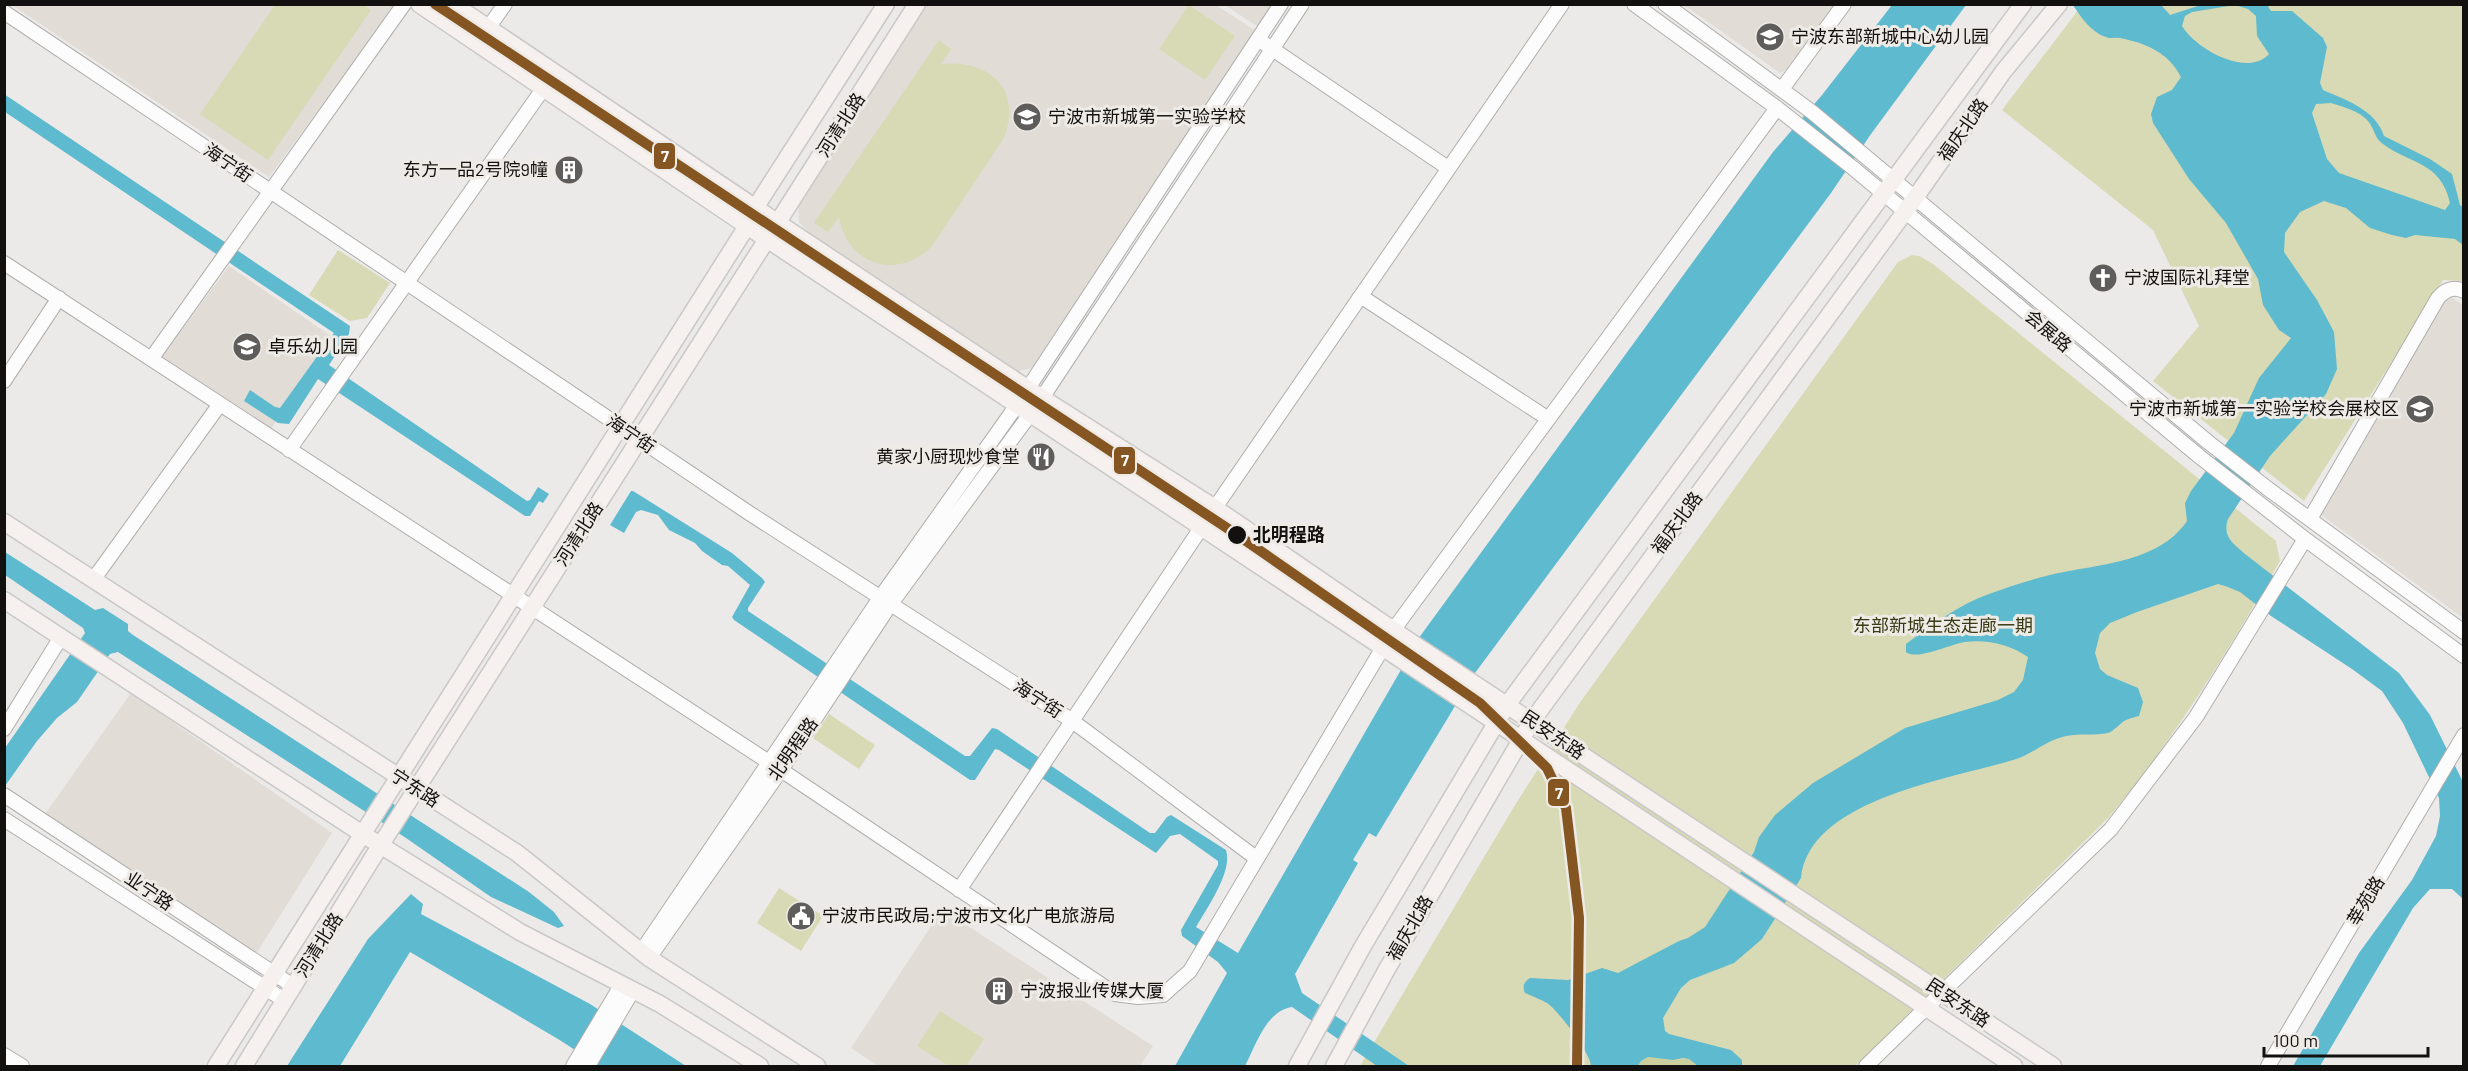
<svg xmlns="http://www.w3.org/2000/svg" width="2468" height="1071" viewBox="0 0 2468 1071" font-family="Barlow,'Noto Sans SC',sans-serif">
<rect width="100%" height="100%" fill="#eceae8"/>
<path fill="#e1dcd6" d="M12,5h384l-127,172z
M927,5h289l40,26 -214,327 -10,10 -14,3 -209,-138 -10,-11 -1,-19z
M1225,5h49l-16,22z
M1684,5h151l-47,64 -8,4z
M229,266l102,70 -62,96 -108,-74z
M2445,293l18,12v313l-146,-106z
M131,693l201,140 -76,121 -211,-140z
M948,913l205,133 -13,20h-262l-27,-18 86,-131z"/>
<path fill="#d7dab4" d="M275,5h88l8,5 -103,150 -68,-46z
M1189,5l46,31 -30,44 -46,-31z
M2082,5h381v276l-20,-1 -139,221 -151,-120 46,-55 -46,-96 -151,-120z
M939,40l12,9 -10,15c48,-5 82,25 63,74l-71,107c-34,36 -86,21 -94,-28l-11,15 -14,-9z
M338,250l52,33 -23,35 -17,3 -41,-26z
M1912,255l7,1 14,8 343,277 4,20c-52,89 -105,178 -172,257l-253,248h-495l152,-256 67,-106 319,-442z
M829,714l46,31 -16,24 -46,-31z
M779,888l44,28 -22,35 -44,-28z
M940,1011l44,28 -18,27h-17l-32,-20z"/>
<path fill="#ccd09e" d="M1648,1057c8,1 16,2 24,3 12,1 16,-6 26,6h-60l3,-5z"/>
<path fill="#5ebace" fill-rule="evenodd" d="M2204,4l63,1 4,6h21l31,27 4,9 -7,36 3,7c23,10 53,20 61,46l46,23 22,15 8,31 3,2v38l-8,-6 -40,-4 -9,3 -14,-3 -22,-7 -24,-20 -22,-7 -24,11 -15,21 -1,19 33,48 17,32 3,37 -11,25 -56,62 -42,63c-6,18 5,24 17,35l154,119 31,42 33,67v117l-11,-10h-22l-17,19 -93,158h-27l66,-113 53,-73 24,-44 4,-20 -1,-18 -36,-75 -21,-32 -30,-22 -81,-53 -31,-24 -12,-5 -10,-3 -81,28 -27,11 -10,10 -5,20 5,16 7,6 31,13 5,14 -4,14c-4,1 -9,2 -13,4 -6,3 -12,11 -18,13 -14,3 -28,0 -42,3 -20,4 -34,19 -53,24 -62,19 -204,39 -212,118l-39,61 -28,24 -44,17 -9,8 -18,30 2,13 4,3 62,16 11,10v6h-44l-9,-7 -6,-1 -10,2 -25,-3 -7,4 -3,5h-47c0,-12 -33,-56 -44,-63 -7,-4 -15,-7 -22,-10 -3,-7 -1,-11 5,-15l38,2 34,-12 16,5 61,-32 9,-3 17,-11 49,-75 5,-15 16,-22 38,-32 92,-55 93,-28 16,-8 9,-12 5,-23c-18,-13 -42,-18 -63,-15 -15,2 -48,19 -59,10v-8c26,-19 52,-39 83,-50 19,-7 40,-14 61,-19 45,-11 108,-11 137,-54l-2,-18 6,-12 43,-58 25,-55 32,-40 -12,-8 -16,-25 -5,-26 -32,-56 -37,-44 -36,-56 -2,-9 6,-17 15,-7 9,-13c-12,-24 -35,-34 -61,-39 -4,-1 -10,1 -14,-1 -14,-4 -26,-21 -33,-32h88l9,10zM2235,5l13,4 8,7 1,20 12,18c-22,24 -73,-5 -87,-28l3,-10 7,-4zM2331,103c12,4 29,8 37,18 7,8 6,17 15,23 29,21 58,18 67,59l-5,7 -106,-37 -12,-14 -15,-46 4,-9z
M1892,5h74l-95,129 -40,59 -356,480 -99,164 -7,-4 -16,27 5,3 -63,111 7,19 107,73h-32l-85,-59c-26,4 -36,38 -47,59h-70l52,-93 -9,-11 -36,-26 -1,-6 37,-65v-4l-38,-27 -10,2 -14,17 -157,-103 -4,-1 -20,31h-5l-236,-160 -2,-3 18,-32 -22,-19 -6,-1 -20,-14 -7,-8 -26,-13 -11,-15 -17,-5 -5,2 -12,21 -14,-8 21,-34h2l99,62 30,25 3,4 -17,26v3l217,145h5l22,-28 5,1 153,104h5l12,-16 4,-2 55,35c7,21 -19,58 -30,77l42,26 183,-318 352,-483 49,-57z
M4,94l346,232 -1,8 -20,31 198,136 3,-1 8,-13 11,7 -6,9 -4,-2 -9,15h-5l-207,-137 -29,45 -11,-1 -34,-22 6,-11 25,17 5,1 54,-75 -329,-221z
M5,552l90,58 8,-2 25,16v7l5,4 396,257 25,20 10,14 -6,2 -67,-31 -85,-59 -288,-186 -8,2 -33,48 -20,16 -20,23 -32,45v-38l80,-115 -2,-5 -78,-53z
M411,894l12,10 -2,10 169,90 96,62h-86l-42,-27 -148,-87 -70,114h-53l81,-127z"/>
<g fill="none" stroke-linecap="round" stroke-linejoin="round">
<g stroke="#afaeac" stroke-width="16">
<path id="minor" d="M1634,4l143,104 76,60 347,289 105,82 159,117
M1665,4l147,108 396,330 59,46 197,144
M4,12l745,501 322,207 185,138
M477,44l28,-40
M1265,44l183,124
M1782,89l62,-85
M4,263l777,507 334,224 23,3 25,-2 27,-24 204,-342 383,-521
M1359,298l6,1 182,119
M151,359l253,-355
M4,381l55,-83
M289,450l254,-361
M2310,519l128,-221c7,-8 15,-12 26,-7
M93,580l127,-176
M4,729l57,-92
M4,795l289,191
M4,819l280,181
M959,890l242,-362 361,-524
M641,952l239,-354 137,-193 264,-401
M649,958l132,-188 109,-165 152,-207 260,-394
M4,1055l18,11
M573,1066l49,-82
M588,1066l45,-76
M1866,1066l245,-237 85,-112 109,-178
M2268,1066l196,-331"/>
</g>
<g stroke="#c8c8c7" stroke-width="19">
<path id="major" d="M419,4l328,222 1267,840
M453,4l325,219 264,175 173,110 193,132 645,426
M4,522l513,331 132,105 168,108
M4,600l360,235 156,97 140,72 100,62
M216,1066l531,-840 8,-18 131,-204
M244,1066l136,-220 537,-842
M1297,1066l66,-120 144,-241 516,-701
M1334,1066l53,-97 145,-248 383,-523 88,-126 56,-68"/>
</g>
<use href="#minor" stroke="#fcfcfc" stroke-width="14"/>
<use href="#major" stroke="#f6f0ef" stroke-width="16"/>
<g stroke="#eeebe6" stroke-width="15">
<path id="metro-1" d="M435,4l801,530 244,169 67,65 19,40 13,110 -2,148"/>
</g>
<use href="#metro-1" stroke="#855622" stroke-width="10"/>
</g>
<defs>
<g id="school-disc" transform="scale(1.5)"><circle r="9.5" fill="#5e5d5b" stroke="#eeebe6"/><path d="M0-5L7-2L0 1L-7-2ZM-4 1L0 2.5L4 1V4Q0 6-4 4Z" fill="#fff"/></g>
<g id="building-disc" transform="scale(1.5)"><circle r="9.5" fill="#5e5d5b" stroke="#eeebe6"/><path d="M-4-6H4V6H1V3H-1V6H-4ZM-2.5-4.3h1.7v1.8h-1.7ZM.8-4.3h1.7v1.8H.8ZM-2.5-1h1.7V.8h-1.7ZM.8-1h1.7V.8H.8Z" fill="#fff"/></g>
<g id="church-disc" transform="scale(1.5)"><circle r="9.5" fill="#5e5d5b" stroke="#eeebe6"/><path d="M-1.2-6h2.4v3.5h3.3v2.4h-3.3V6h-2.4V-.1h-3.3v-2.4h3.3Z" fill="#fff"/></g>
<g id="restaurant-disc" transform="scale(1.5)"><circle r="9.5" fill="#5e5d5b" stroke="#eeebe6"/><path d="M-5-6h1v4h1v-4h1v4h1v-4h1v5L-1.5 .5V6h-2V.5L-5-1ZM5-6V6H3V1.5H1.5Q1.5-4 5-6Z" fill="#fff"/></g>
<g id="civic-disc" transform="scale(1.5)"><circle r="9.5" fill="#5e5d5b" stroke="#eeebe6"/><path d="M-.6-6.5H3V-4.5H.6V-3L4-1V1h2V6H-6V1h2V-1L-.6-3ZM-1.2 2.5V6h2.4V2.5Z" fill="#fff"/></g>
</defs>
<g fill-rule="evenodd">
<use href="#school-disc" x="1770" y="37"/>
<use href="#school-disc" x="1027" y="117"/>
<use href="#building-disc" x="569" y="170"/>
<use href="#church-disc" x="2103" y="278"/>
<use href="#school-disc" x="247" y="347"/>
<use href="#school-disc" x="2420" y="409"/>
<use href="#restaurant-disc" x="1041" y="457"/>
<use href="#civic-disc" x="801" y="916"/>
<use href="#building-disc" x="999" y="991"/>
</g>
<circle fill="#12110f" stroke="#eeebe6" stroke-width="2" cx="1237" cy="535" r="10"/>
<g text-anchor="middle" stroke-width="6" stroke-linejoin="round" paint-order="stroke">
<g font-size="18" fill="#12110f" stroke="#eeebe6" text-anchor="start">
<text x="1791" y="43">宁波东部新城中心幼儿园</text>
<text x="1048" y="123">宁波市新城第一实验学校</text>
<text x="548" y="176" text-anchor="end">东方一品2号院9幢</text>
<text x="2124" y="284">宁波国际礼拜堂</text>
<text x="268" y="353">卓乐幼儿园</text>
<text x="2399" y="415" text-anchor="end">宁波市新城第一实验学校会展校区</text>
<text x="1020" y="463" text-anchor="end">黄家小厨现炒食堂</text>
<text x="822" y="922">宁波市民政局;宁波市文化广电旅游局</text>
<text x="1020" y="997">宁波报业传媒大厦</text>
</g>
<g font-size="18" fill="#12110f" stroke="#eeebe6">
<text transform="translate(841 125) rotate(-57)" y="6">河清北路</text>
<text transform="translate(1963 130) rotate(-55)" y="6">福庆北路</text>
<text transform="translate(228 163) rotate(34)" y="6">海宁街</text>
<text transform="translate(2048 331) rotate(40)" y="6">会展路</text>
<text transform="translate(631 434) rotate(34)" y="6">海宁街</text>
<text transform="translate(1677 523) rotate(-54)" y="6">福庆北路</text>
<text transform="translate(579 534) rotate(-57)" y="6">河清北路</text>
<text transform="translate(1038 699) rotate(33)" y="6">海宁街</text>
<text transform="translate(1553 735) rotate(34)" y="6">民安东路</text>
<text transform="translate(793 749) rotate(-55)" y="6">北明程路</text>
<text transform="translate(415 788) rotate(33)" y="6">宁东路</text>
<text transform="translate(149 891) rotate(34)" y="6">业宁路</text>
<text transform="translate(2366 901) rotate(-59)" y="6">莘苑路</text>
<text transform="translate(1410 928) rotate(-60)" y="6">福庆北路</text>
<text transform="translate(319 945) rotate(-58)" y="6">河清北路</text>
<text transform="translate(1958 1003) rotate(34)" y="6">民安东路</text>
</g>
<g font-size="18" font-weight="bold" fill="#12110f" stroke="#eeebe6" text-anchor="start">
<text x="1253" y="541">北明程路</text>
</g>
<g font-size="18" fill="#373a14" stroke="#eeebe6">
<text x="1943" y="632">东部新城生态走廊一期</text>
</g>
</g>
<g stroke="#eeebe6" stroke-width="2">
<rect x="653" y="142" width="23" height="28" rx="6" fill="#855622"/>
<rect x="1113" y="446" width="23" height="29" rx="6" fill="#855622"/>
<rect x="1547" y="778" width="23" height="29" rx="6" fill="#855622"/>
</g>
<g font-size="16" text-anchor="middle" font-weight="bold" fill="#fff">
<text x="665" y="162">7</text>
<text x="1125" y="466">7</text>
<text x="1559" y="799">7</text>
</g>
<rect width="2468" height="1071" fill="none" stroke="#12110f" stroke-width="12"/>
<path d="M2264 1047v9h164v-9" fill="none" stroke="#12110f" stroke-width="3"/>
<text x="2273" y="1047" font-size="18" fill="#12110f" stroke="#eeebe6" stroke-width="4.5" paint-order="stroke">100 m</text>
</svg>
